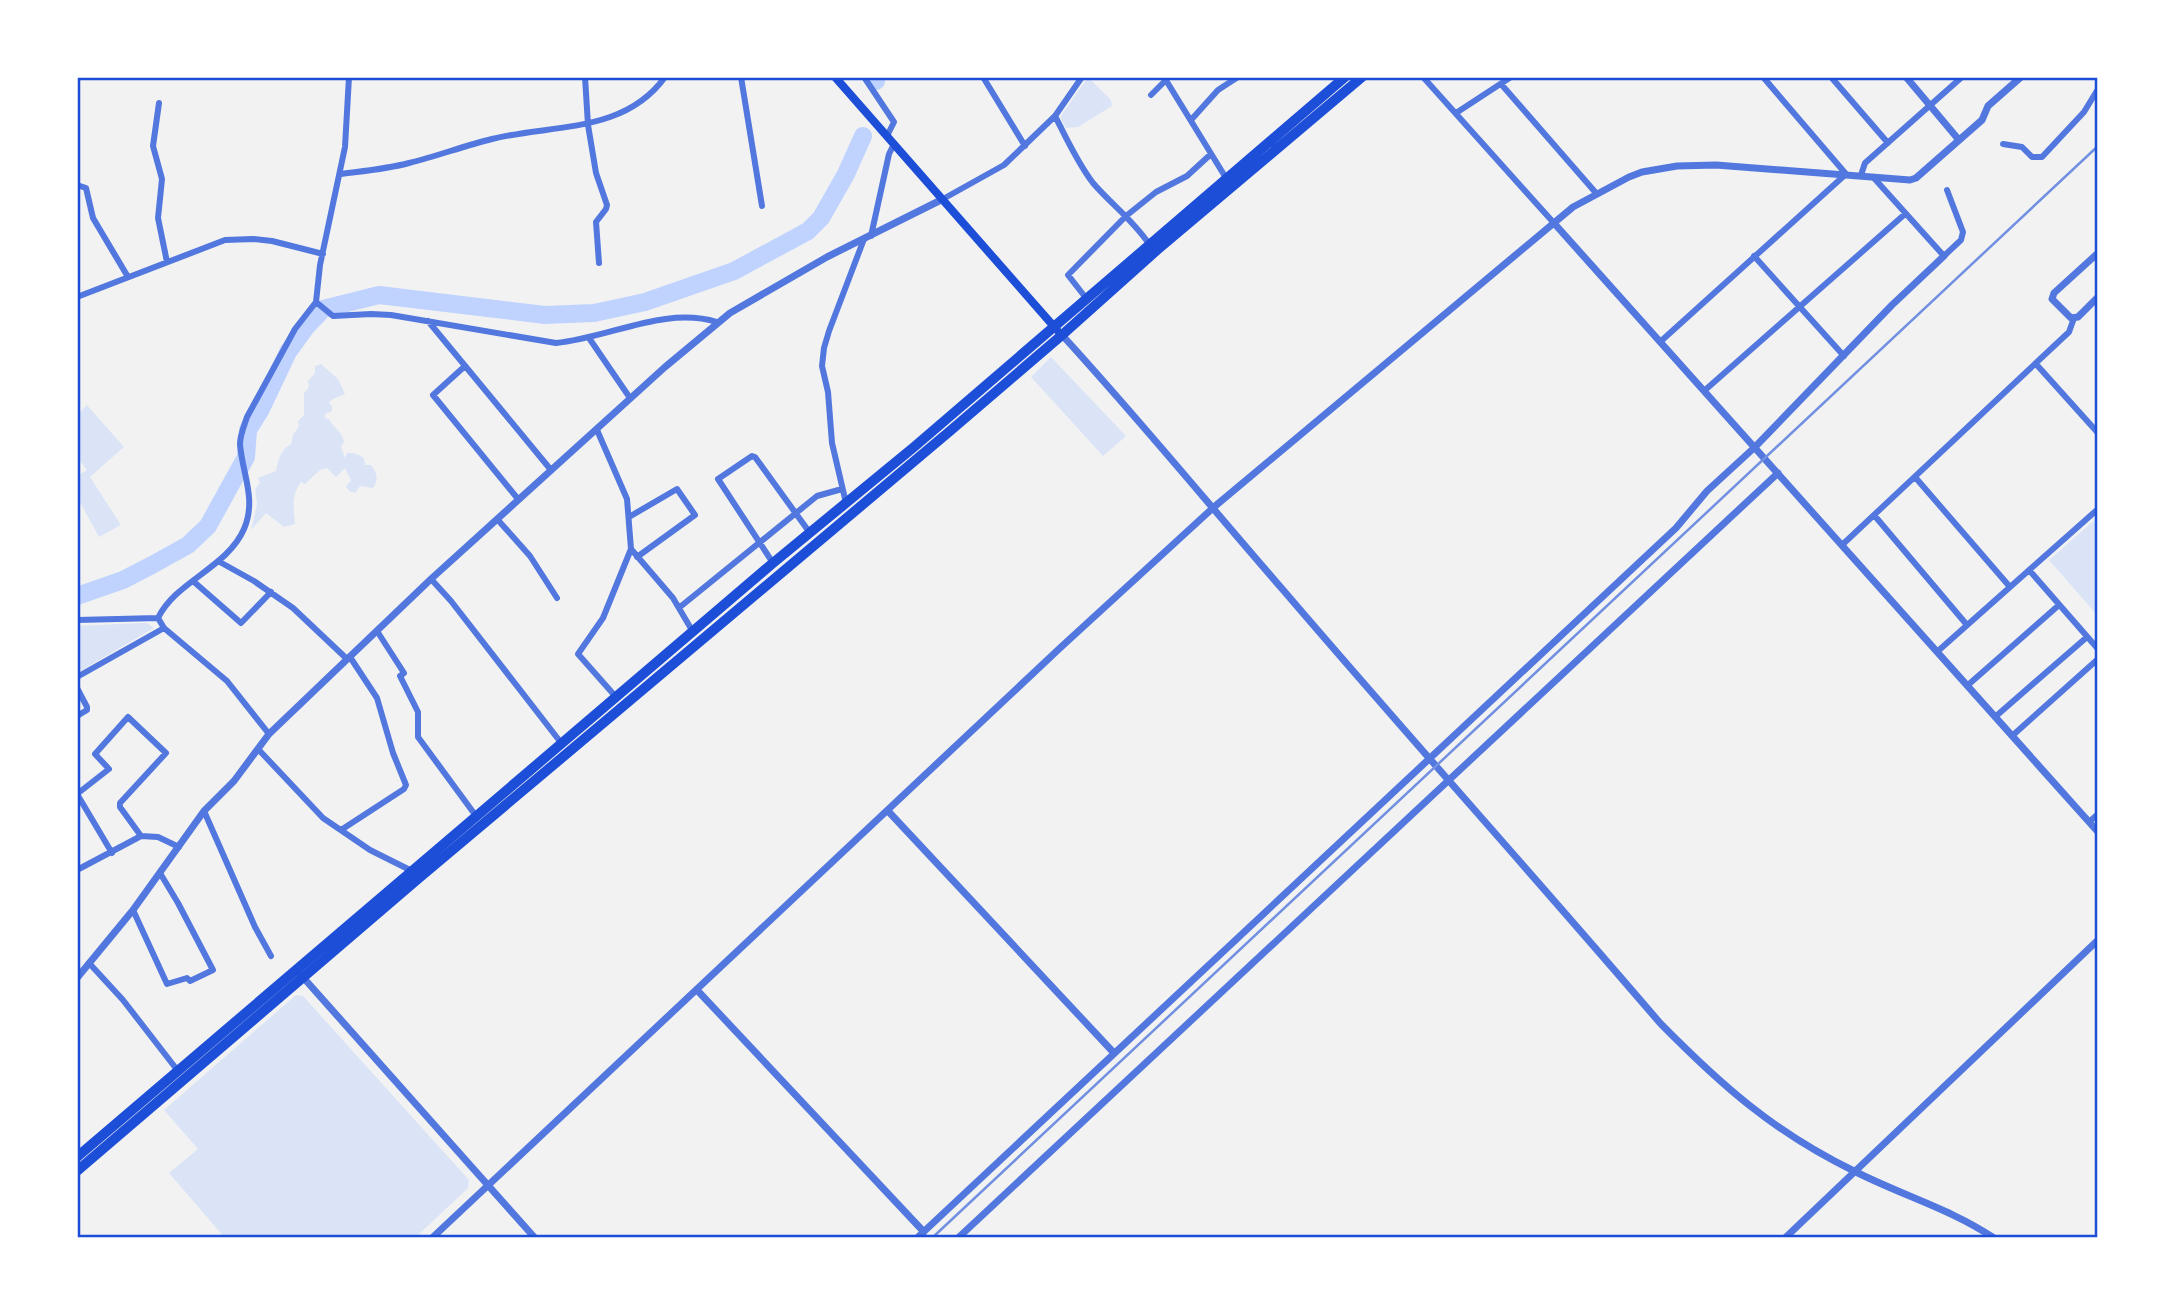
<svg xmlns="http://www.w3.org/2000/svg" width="2175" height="1315" viewBox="0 0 2175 1315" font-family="'Nunito Sans',sans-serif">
<rect width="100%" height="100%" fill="#f2f2f2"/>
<path fill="#dbe4f7" d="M1088,77l23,23 1,6 -34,21 -12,1 -6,-11z
M1051,357l75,79 -23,20 -72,-79z
M321,364l17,15 7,15 -14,6 -2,3 3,3v5l-7,3v4l4,1c4,9 13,12 15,23l-3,5 4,11 2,-5c7,0 11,1 17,5l1,7h6c6,8 8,14 2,23l-13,-2 -5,7 -6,-2 -3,-5 5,-6 -6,-12 -9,9 -9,-9 -7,2 -15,14 -4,-2c-11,16 -7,25 -6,42l-11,3 -18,-14 -15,17 6,-26 -2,-15 5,-6 -2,-5 18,-7c2,-11 5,-22 15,-27l2,-9 6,-9 -1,-5 6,-6v-22l5,-6 -1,-6 7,-8v-7z
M87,405l37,42 -34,30 31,48 -22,12 -22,-40v-21l10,-6 -10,-13v-42z
M2098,517v99l-49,-56z
M139,623h8l7,5 -77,45v-47z
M296,995l7,1 166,184 -1,8 -53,50h-190l-56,-65 29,-24 -34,-39z"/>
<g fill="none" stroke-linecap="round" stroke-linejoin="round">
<path stroke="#bfd3fe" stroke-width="18" d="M875,77l1,4
M77,596l46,-16 29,-15 36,-20 20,-19 38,-69 2,-27 13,-21 27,-57 18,-25 17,-18 56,-14 166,20 49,-2 51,-11 89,-31 74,-40 13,-13 25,-44 17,-38"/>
<path stroke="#5277de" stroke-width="6" d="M585,77l3,48 8,48 11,32 -1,4 -10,13 3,41
M741,77l21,129
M864,77l30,45 -7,14
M983,77l42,69
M1164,77l62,101
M1423,77l130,145
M1831,77l57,66
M1501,84l95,109
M1151,95l15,-15
M159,103l-6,43 9,33 -4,39 9,44
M1456,113l55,-36
M1055,116c12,23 22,46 38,67 18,21 40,37 56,61
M1191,120l27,-30 20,-13
M2003,144l19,3 10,10h10l42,-45 14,-23
M340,174c23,-3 47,-5 69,-11 28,-7 55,-17 83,-24 60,-15 132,-5 173,-62
M1861,175l4,-12 97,-86
M1873,177l71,79 17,-16 2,-8 -16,-42
M77,185l9,3 7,30 35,59
M943,199l61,-34 51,-49 27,-39
M871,236l18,-82 5,-10
M1754,256l90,100
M77,297l148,-57 28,-1 19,2 51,13
M1086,298l-18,-23 58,-59 30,-24 31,-16 24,-22
M316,302l17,14 38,-2 20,1 165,28c53,-5 108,-37 161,-21
M428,321l123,149
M589,338l41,60
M1660,342l186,-168 -83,-97
M2036,364l62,69
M465,366l-32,29 85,104
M1704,391l201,-177
M597,430l30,69 4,50 42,49 20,34
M1915,477l95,110
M846,503l-14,-60 -4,-51 -6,-26 2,-18 5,-17 35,-92
M1874,515l93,110
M629,517l48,-28 18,26 -58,42
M497,519l33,37 27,42
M1842,545l227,-213 5,-14
M218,561l36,20 39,27 54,51
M773,563l-55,-84 34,-23 3,1 55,76
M2029,570l69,79
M431,579l20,22 111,143
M193,581l48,42 30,-31
M680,607l137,-111 25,-7
M158,618l6,10 63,53 42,53
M77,620l81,-2c18,-37 69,-50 86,-89 13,-30 -2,-56 -4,-85 0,-9 4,-18 7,-27l48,-88 21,-27 4,-37 25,-118 4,-70
M377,631l27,42 -4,3 18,36v25l58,79
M1938,651l160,-142
M77,677l87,-49
M1968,685l91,-80
M77,688l10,19v3l-10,6
M616,697l-38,-43 25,-36 28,-69
M1995,717l92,-80
M2012,736l86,-77
M258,749l65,69 47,32 42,21
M77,794l32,-25 -14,-15 33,-37 38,36 -46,50v4l21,29
M77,794l35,59
M204,811l51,116 16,29
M2089,822l9,-8
M341,830l63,-41 2,-4 -13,-32 -16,-55 -27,-41
M77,870l64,-34 17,1 21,10
M133,910l34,74 20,-6 3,3 23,-11 -35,-67 -18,-30
M89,963l34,37 55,71"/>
<path stroke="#5277de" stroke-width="7" d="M1906,77l53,63
M1553,222l545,610
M2098,253l-44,40 -2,6 19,19 7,-1 20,-20
M1062,335c77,84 148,171 222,256 124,145 252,287 376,432 62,63 114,109 194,148 47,24 97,38 140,67
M888,811l226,242
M301,975l234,263
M77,978l56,-68 71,-99 30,-30 35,-47 162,-155 234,-212 65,-54 97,-56 116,-58
M697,990l227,242
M432,1238l628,-590 154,-141 359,-300 56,-30 13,-5 35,-6 39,-1 194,15 6,-2 66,-58 6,-14 33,-29
M917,1238l759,-710 31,-37 48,-44 137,-142 52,-49
M958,1238l820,-765
M1785,1238l313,-298"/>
<path stroke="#1d4ed8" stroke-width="8" d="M835,77l222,253"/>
<path stroke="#1d4ed8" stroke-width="10" d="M77,1157l696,-594 141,-116 431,-370
M77,1171l342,-293 531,-447 112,-96 95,-85 205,-173"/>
<path stroke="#7290e2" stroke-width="2.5" d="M932,1238l1166,-1092"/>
</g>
<rect width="2175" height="1315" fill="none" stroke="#ffffff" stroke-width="158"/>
<rect x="79" y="79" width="2017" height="1157" fill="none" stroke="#1d4ed8" stroke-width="2.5"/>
</svg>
